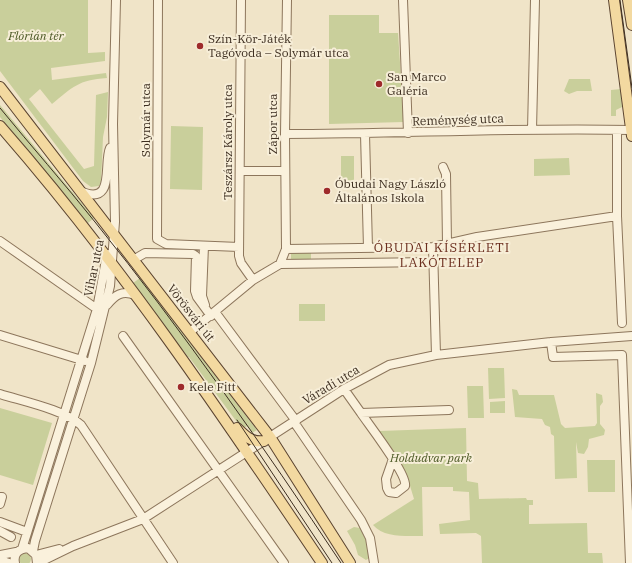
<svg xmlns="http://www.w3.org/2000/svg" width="632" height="563" viewBox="0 0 632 563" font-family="'IBM Plex Serif',serif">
<rect width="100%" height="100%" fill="#f0e4c8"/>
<path fill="#c9cf9b" d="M0,0h88v53l17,-1v9l-54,7 1,12 54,-7 1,5c-29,2 -34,9 -55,26l-12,-15 -11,10 55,70 10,-3 2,-71 12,-3 -1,25 -4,20 -2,45 -2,4 -8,1 -8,-6 -83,-110z
M329,15h50v18h19l6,89 -75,2z
M569,79h21l2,12h-15l-8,3 -5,-3z
M621,89l1,18 -6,3v6h-5v-26z
M0,105l94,113 -6,5 -88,-106z
M171,126l32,1 -1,63 -32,-1z
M354,156v27h-13v-27z
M569,158l1,17 -36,1v-17z
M291,249h20v15h-20z
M140,278l117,152 -5,3 -5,-7 -5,3 -53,-72h-1l-55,-74z
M299,304h26v17h-26z
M488,368h16l1,30 -16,1z
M467,386h16l1,32h-16z
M512,389l5,1 2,5h35l7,29 4,4 30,-2 2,-3 -1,-30 6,2 1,7 -3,4v18l5,6 -1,5 -15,4 -1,8 -4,7 -6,-1 -2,-11 1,36 -22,1 -1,-43 -3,-2 -1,-7 -5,-2 -3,-6 -27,-2z
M505,401v12h-15v-11z
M0,408l52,15 -19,62 -33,-10z
M466,428l1,53 11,2 1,16 47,-1 1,2h6v5h-4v19l58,-1 1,30h14l1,10h-121l-1,-27 -5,-3 -36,1 -1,-10 31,-4 -1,-28 -16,-1v-4h-31l1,49c-16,0 -39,2 -50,-11l41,-26 -7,-23 -28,-45z
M587,460h28v32h-27z
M354,527l6,1 9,19v11l-3,2 -8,-5 -3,-10 -8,-14z
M19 559a6 6 0 1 1 12 0a6 6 0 1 1-12 0Z"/>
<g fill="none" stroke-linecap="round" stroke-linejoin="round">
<g stroke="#8d765c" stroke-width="10">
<path id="minor" d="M158,0l-1,239 9,5 73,3
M241,0l-2,256 2,7 12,17
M403,0l5,133
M532,130l3,-130
M617,130v86l5,107
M285,134c116,0 231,-7 347,-4
M365,134l3,114
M443,167l3,7 1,70
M240,171h45
M80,191c36,16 23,-27 30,-43
M0,241l97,68
M204,246l-2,50 3,9
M433,247l3,108
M286,249l147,-2 44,-10 140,-21
M133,260l12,-7 48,1 3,2 -1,35 2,6 14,19
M280,264l6,-15 -1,-115 2,-134
M107,305c8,-10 15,-15 28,-10
M215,312l81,109
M190,332l63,-52 27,-16 153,-2
M0,335l85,26
M123,336l161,227
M551,342l2,15 69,-2 8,208
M344,389l17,24 88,-3
M0,394c22,7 65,16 81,31l92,138
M361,413c8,12 47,62 44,73l-9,7 -7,-1 -2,-4 -1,-9 7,-20
M294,422l67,98 9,18 4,25
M0,497h2l-2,7
M0,522l27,10
M0,531l11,6
M22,549l75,-240 10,-55
M33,551l2,-10 56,-178 19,-77 5,-64 -2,-98 3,-124
M0,555l16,-3
M36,555l23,-6
M0,560l9,3
M15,563c-2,-10 4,-14 13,-15l8,7 1,8
M38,563l35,-17 70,-27 201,-130 45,-24 47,-10 115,-13 81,-6"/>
</g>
<g stroke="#5b4430" stroke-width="12">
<path id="major" d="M614,0l18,136
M628,0l4,25
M0,87l270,350 80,126
M0,126c120,137 221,287 322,437
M237,428c8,8 15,15 27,13"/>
</g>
<use href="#minor" stroke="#faf1dc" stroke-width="8"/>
<use href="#major" stroke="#f3d9a0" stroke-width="10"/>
<path stroke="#3d2e20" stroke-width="1" d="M620,0l12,88
M0,108c31,38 64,75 95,114 88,109 168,224 246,341
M237,420l95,143"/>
</g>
<g fill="#9e2a2b" stroke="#f7eed8" stroke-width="1.5">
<circle cx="200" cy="46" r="4"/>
<circle cx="379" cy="84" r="4"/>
<circle cx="327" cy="191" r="4"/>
<circle cx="181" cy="387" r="4"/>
</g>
<g text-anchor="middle" stroke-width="4" stroke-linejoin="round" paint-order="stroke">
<g font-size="12" font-style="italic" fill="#4d5a26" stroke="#f7eed8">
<text x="36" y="40">Flórián tér</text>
<text x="431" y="462">Holdudvar park</text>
</g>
<g font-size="12" fill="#3d2e20" stroke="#f7eed8" text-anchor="start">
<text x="208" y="43">Szín-Kör-Játék<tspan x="208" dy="14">Tagóvoda – Solymár utca</tspan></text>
<text x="387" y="81">San Marco<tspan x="387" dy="14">Galéria</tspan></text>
<text x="335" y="188">Óbudai Nagy László<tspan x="335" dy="14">Általános Iskola</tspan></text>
<text x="189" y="391">Kele Fitt</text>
</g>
<g font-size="12" fill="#3d2e20" stroke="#f7eed8">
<text transform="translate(146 120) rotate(-90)" y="4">Solymár utca</text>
<text transform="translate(458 120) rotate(-2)" y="4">Reménység utca</text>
<text transform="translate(273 124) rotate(-90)" y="4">Zápor utca</text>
<text transform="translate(228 142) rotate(-90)" y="4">Teszársz Károly utca</text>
<text transform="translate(94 268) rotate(-78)" y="4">Vihar utca</text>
<text transform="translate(191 313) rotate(52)" y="4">Vörösvári út</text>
<text transform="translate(331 385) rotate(-31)" y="4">Váradi utca</text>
</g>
<g font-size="13" letter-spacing="1" fill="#6b2e1e" stroke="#f7eed8">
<text x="442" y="252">ÓBUDAI KÍSÉRLETI<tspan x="442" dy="15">LAKÓTELEP</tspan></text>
</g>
</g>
</svg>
